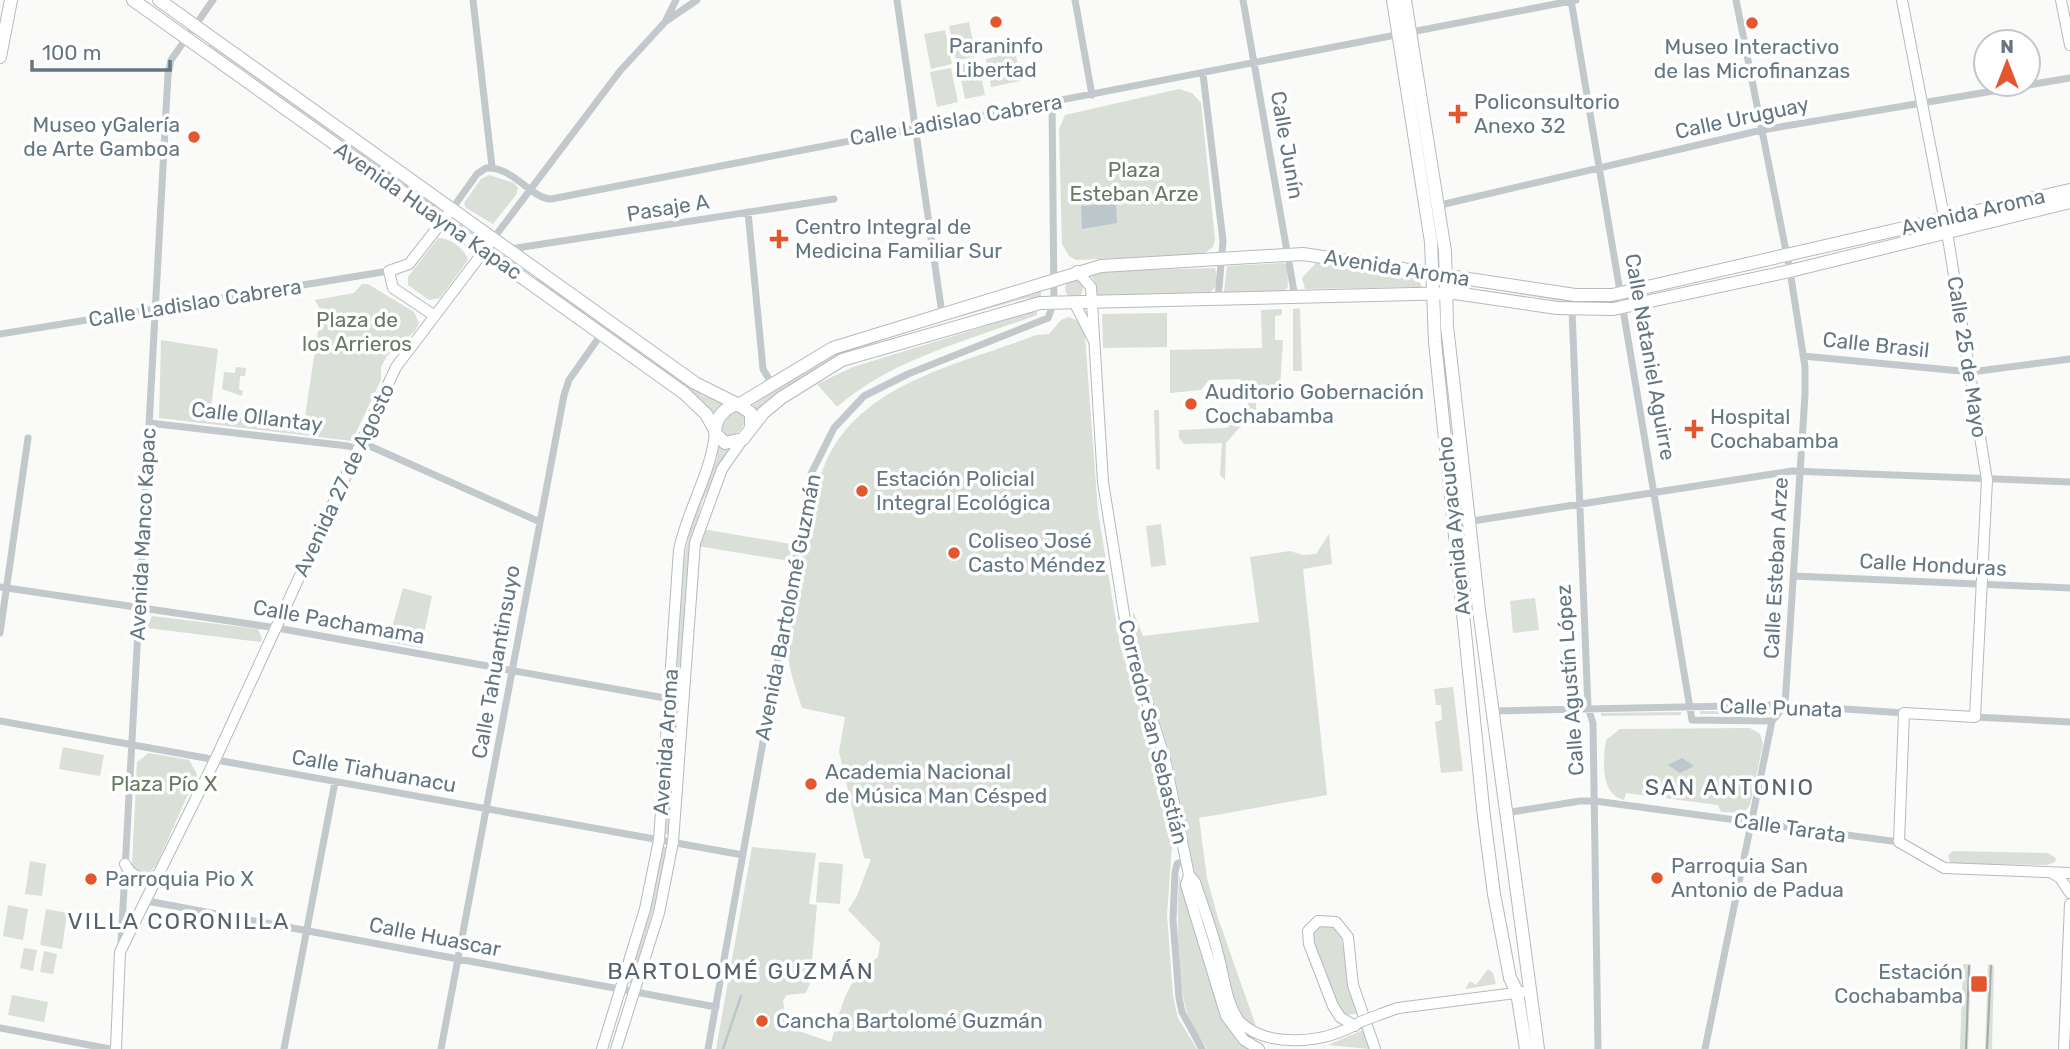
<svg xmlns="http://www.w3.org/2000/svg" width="2070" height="1049" viewBox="0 0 2070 1049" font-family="Rubik,sans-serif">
<rect width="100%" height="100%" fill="#fafaf8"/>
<path fill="#dadfd7" d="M969,22l7,34 -20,5 -7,-35z
M945,30l7,34 -21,5 -7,-35z
M210,44l230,164 -2,3 -230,-164z
M1012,53l4,2 4,26 -29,6 -5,-28z
M978,61l7,34 -20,4 -7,-34z
M951,68l7,34 -21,5 -7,-35z
M1179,89l13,4 9,10 14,136 -2,8 -11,8 -126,5 -7,-4 -7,-12 -3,-115 6,-14z
M489,175l25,8 4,5 -2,7 -23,29 -27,-16 -2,-5 17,-24z
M438,238c11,-1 27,11 30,22l-28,38 -11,2 -21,-15v-8z
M1283,263l4,2 1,22 -5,5h-59l3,-26z
M1316,263l102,16 4,8 -117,2 -3,-11z
M1215,268l3,16 -8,9 -113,2v-9l-6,-11 13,-4z
M538,278l164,117 23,8 -12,13 -26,-28 -151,-108z
M1065 289a9 9 0 1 1 18 0a9 9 0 1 1-18 0Z
M1455,283l111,17 52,1 -52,1z
M362,284h6l46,28 5,11 -4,8 -28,25 -6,11v13l-29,61 -193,-23 2,-78 57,9 -7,60 93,14 17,-112 -6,-11 39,-7z
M1041,289v8l-19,2c-91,28 -192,44 -262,113l-7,-7 83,-53z
M1300,308l2,63h-9v-62z
M1282,309v6l-7,1v24h8l-3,48 -10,4h-29l-1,-13 -31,1 -8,10 -31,3v-43l92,-2 -1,-38z
M1031,312h6v3c-67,25 -145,44 -200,92l-20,-23 36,-17z
M1167,313v34l-64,1 -1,-34z
M1069,317l11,5 5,14 13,176 22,133 45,146 7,56 -5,67 6,82 5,22 19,31h-481l36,-202 64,6 -7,51 8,1 -7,78 -4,10 -19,2 -4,5 4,27 44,15c12,-37 13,-61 47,-85l2,-14 -32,-33 9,-14 14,-37 -7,-1 -25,-106 6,-35 -43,-9c-4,-13 -9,-27 -12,-40 -7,-36 6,-76 12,-111 6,-31 10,-64 23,-93 35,-82 135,-99 211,-129l13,-1 12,-14z
M236,367l10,1 -1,8h-5l-1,13 4,2 -1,5 -20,-7 2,-17 11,1z
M1249,403h7v6l-30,34 -1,37 -5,-5 2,-32 -38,1 -5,-6v-8l48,-2z
M1154,410h5l1,60 -4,-1z
M736,411l8,2 2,6c-3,9 -9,18 -19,17l-6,-8 9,-15z
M717,446l12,4 -27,52 -12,48 -21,285 -4,-1 19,-276 10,-45 23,-55z
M1161,524l5,41 -15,2 -5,-41z
M702,529l89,15 -2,17 -91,-15z
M1329,534l3,30 -29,5 24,226 -128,23 8,60 11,40 40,114 -12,-9 -8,-14 -44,-139 -23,-113 -38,-118v-28l10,25 116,-14 -9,-65 40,-6 13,4 13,-1z
M403,588l29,8 -11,52 -33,-6z
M1535,598l4,32 -26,3 -3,-32z
M152,616l106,13 4,9 -1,4 -114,-14z
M1453,687l10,84 -22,2 -6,-51 7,-2 -1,-15h-5l-2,-16z
M1700,711l70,1v2h-70z
M1681,712v3l-80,1v-3z
M1750,728l10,6 3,10 -13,61 -6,8 -23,-1 -3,-7 -92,-12 -2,7c-24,-6 -21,-39 -18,-60l14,-11z
M63,747l41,8 -4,21 -41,-7z
M149,753l40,7 8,14 -41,92 -9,8 -12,-3 -3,-6 5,-103z
M663,846l4,2 -12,57 -24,78 -5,-1 18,-54z
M1953,851l95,2 8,5 -1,4 -8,3 -96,-1 -3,-9z
M30,861l16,3 -4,32 -17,-2z
M819,862l24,2 -3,40 -24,-2z
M1179,876l24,71 49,102h-45c-6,-9 -13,-19 -17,-29 -14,-29 -13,-110 -11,-144z
M8,905l20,4 -5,31 -20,-4z
M46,909l21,4 -5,36 -22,-4z
M1321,925l11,1 9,11 16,77 -14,1 -6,-9 -25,-70z
M24,948l13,2 -4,21 -13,-3z
M44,951l13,3 -4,20 -13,-2z
M1963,964h8l-3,85h-8z
M1988,964l6,1 -2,84h-7z
M1488,969l5,4 3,11 -31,5 5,-8 6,4z
M12,995l36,7 -4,20 -36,-7z
M1363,1030l7,19 -42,-4z"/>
<path fill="#bbc7cb" d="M1095,205h21l1,18 -35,6 -1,-23z
M1682,758l12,8 -14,7 -12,-8z"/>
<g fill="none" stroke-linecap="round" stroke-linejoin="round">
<path stroke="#bbc7cb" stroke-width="2.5" d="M723,1049l18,-53"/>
<g stroke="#b3babf" stroke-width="12">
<path id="secondary" d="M1902,0l45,232 40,248 -12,237 -71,-4 -5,129 45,26 126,5
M2061,0l9,45
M1077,271l14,16 12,195 26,163 36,114 24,116 -3,10 40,131 18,24 15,9
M1074,302l19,37
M435,316l-42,-28 -4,-17 20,-7 43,-55
M125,864c7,14 22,19 35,9
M2052,873l8,5 10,15
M1189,875l6,7c8,24 17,48 23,72 6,22 8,48 21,67 28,28 86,23 121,1
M1381,1014l17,-6 125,-16
M1355,1026l-15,-9 -7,-11 -24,-62 -1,-13 10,-10 18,1 12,15 5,48 22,64
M116,1049l4,-97 95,-192 181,-393 97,-128
M602,1049l43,-140 14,-69 20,-290c8,-40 32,-76 36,-117
M616,1049l43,-136 14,-71 22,-299 27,-74 21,-30
M2064,1049l6,-145"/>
</g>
<g stroke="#b5babe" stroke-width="14">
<path id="primary" d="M133,0l551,393 22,21 9,16
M159,0l536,383 42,21
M1393,0l38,242 4,100 49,475 10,77 16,84 7,14 9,57
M1405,0l40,251 2,75 32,284 59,439
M0,57l11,-57
M740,404l93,-56 268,-82 202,-12 272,41h37l458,-105
M751,426v-13l-14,-9c-14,5 -22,14 -22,29l10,10 18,-4 20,-26 18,-15 61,-38 198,-57 415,-10 102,15 56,1 177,-38 280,-69"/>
</g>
<path stroke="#c3c8cc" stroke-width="7" d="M473,0l19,167
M897,0l45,314
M1075,0l17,95
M1243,0l52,297
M1571,0l121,720 80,1
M666,20l10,-20
M1203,74l20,167 -5,58
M1436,206l326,-76 308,-52
M452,209l25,-35 9,-6c27,-2 44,30 65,31l1025,-199
M748,212l15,157 10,17
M493,239l127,-168 46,-50 31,-21
M510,249l324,-50
M1572,310l16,398 5,15 5,326
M0,334l389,-63
M1803,356l168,16 99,-13
M149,423l199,23 11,4
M363,443l177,79
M1453,524l339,-53 278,11
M1794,576l276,12
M0,587l277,41 393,71
M0,633l28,-195
M1492,711l293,-6 119,8
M1975,717l95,5
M0,721l743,134
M1505,813l75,-12h15l304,41
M1185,860l-8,4 -2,8 -2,48 6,78 3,14 20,37
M147,901l569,106
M121,944l47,-870 3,-14 42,-60
M0,1028l110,21
M284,1049l51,-267
M441,1049l123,-654 5,-15 33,-47
M708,1049l103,-575 23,-46 30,-32 44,-22 140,-56 6,-16 -2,-200
M1705,1049l67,-328 13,-16 20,-310v-28l-15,-96 -54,-271"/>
<use href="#secondary" stroke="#fff" stroke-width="10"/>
<use href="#primary" stroke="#fff" stroke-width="12"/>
<path stroke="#a2aab0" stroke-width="2" d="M1966,1049l3,-83
M1987,1049l4,-83"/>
<g stroke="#b3babf" stroke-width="12" stroke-linecap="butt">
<path id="secondary-bridge" d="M1360,1022l21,-8"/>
</g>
<use href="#secondary-bridge" stroke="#fff" stroke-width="10"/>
</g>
<g fill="#e4572e" stroke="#fff" stroke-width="2.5">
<circle cx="996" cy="22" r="7"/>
<circle cx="1752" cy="23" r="7"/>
<path d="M1454.5 103.5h7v7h7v7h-7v7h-7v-7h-7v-7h7z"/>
<circle cx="194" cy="137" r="7"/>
<path d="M775.5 228.5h7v7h7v7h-7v7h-7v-7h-7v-7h7z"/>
<circle cx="1191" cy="404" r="7"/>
<path d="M1690.5 418.5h7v7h7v7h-7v7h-7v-7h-7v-7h7z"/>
<circle cx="862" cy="491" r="7"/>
<circle cx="954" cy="553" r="7"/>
<circle cx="811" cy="784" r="7"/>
<circle cx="1657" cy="878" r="7"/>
<circle cx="91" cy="879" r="7"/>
<rect x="1970" y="975" width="18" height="18" rx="3.5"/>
<circle cx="762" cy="1021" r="7"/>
</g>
<g text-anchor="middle" stroke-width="7" stroke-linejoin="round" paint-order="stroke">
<g font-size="21" fill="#657683" stroke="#fff" text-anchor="start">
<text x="996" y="53" text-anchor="middle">Paraninfo<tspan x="996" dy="24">Libertad</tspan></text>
<text x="1752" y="54" text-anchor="middle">Museo Interactivo<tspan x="1752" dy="24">de las Microfinanzas</tspan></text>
<text x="1474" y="109">Policonsultorio<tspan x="1474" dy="24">Anexo 32</tspan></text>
<text x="180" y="132" text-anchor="end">Museo yGalería<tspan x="180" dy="24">de Arte Gamboa</tspan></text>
<text x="795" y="234">Centro Integral de<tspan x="795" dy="24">Medicina Familiar Sur</tspan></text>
<text x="1205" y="399">Auditorio Gobernación<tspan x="1205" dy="24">Cochabamba</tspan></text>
<text x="1710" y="424">Hospital<tspan x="1710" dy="24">Cochabamba</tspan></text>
<text x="876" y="486">Estación Policial<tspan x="876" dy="24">Integral Ecológica</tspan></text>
<text x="968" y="548">Coliseo José<tspan x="968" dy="24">Casto Méndez</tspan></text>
<text x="825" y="779">Academia Nacional<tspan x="825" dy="24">de Música Man Césped</tspan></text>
<text x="1671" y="873">Parroquia San<tspan x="1671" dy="24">Antonio de Padua</tspan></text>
<text x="105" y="886">Parroquia Pio X</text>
<text x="1963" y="979" text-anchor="end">Estación<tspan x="1963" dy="24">Cochabamba</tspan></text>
<text x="776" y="1028">Cancha Bartolomé Guzmán</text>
</g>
<g font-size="21" fill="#657683" stroke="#fff">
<text transform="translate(1742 118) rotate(-12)" y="7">Calle Uruguay</text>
<text transform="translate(956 120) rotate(-10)" y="7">Calle Ladislao Cabrera</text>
<text transform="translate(1287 145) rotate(80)" y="7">Calle Junín</text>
<text transform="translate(668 208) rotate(-9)" y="7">Pasaje A</text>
<text transform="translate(428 211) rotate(35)" y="7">Avenida Huayna Kapac</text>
<text transform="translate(1973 212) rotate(-13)" y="7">Avenida Aroma</text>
<text transform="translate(1397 268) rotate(9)" y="7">Avenida Aroma</text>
<text transform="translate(195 303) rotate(-9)" y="7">Calle Ladislao Cabrera</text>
<text transform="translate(1876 345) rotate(6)" y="7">Calle Brasil</text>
<text transform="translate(1650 357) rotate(80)" y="7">Calle Nataniel Aguirre</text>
<text transform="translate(1967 357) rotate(81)" y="7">Calle 25 de Mayo</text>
<text transform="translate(257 417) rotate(7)" y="7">Calle Ollantay</text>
<text transform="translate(344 480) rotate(-65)" y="7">Avenida 27 de Agosto</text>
<text transform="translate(1454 526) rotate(-96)" y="7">Avenida Ayacucho</text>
<text transform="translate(143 534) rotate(-87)" y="7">Avenida Manco Kapac</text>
<text transform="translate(1933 565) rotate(3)" y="7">Calle Honduras</text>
<text transform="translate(1776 568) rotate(-87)" y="7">Calle Esteban Arze</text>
<text transform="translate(788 607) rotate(-79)" y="7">Avenida Bartolomé Guzmán</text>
<text transform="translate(339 622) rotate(10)" y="7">Calle Pachamama</text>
<text transform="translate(496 662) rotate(-80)" y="7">Calle Tahuantinsuyo</text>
<text transform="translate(1570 680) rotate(-94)" y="7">Calle Agustín López</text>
<text transform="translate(1781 708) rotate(2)" y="7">Calle Punata</text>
<text transform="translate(1153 732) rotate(76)" y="7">Corredor San Sebastián</text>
<text transform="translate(666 742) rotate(-86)" y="7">Avenida Aroma</text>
<text transform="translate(374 771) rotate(10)" y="7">Calle Tiahuanacu</text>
<text transform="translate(1790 828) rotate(8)" y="7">Calle Tarata</text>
<text transform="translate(435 937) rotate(11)" y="7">Calle Huascar</text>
</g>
<g font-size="21" fill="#687a64" stroke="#fff">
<text x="1134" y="177">Plaza<tspan x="1134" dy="24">Esteban Arze</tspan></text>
<text x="357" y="327">Plaza de<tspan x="357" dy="24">los Arrieros</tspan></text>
<text x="164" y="791">Plaza Pío X</text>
</g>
<g font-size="23" letter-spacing="2" fill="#57646e" stroke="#fff">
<text x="1730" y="795">SAN ANTONIO</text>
<text x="179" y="929">VILLA CORONILLA</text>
<text x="741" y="979">BARTOLOMÉ GUZMÁN</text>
</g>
</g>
<g transform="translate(2007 63)"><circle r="33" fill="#ffffff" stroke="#c1c8cd" stroke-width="2"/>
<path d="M0-5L12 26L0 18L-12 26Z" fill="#e4572e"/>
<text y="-10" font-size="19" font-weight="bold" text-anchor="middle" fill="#657683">N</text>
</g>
<path d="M32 60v10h138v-10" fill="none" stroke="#657683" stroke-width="3.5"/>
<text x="42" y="60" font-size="21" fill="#657683" stroke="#ffffff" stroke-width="5" paint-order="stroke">100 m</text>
</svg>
